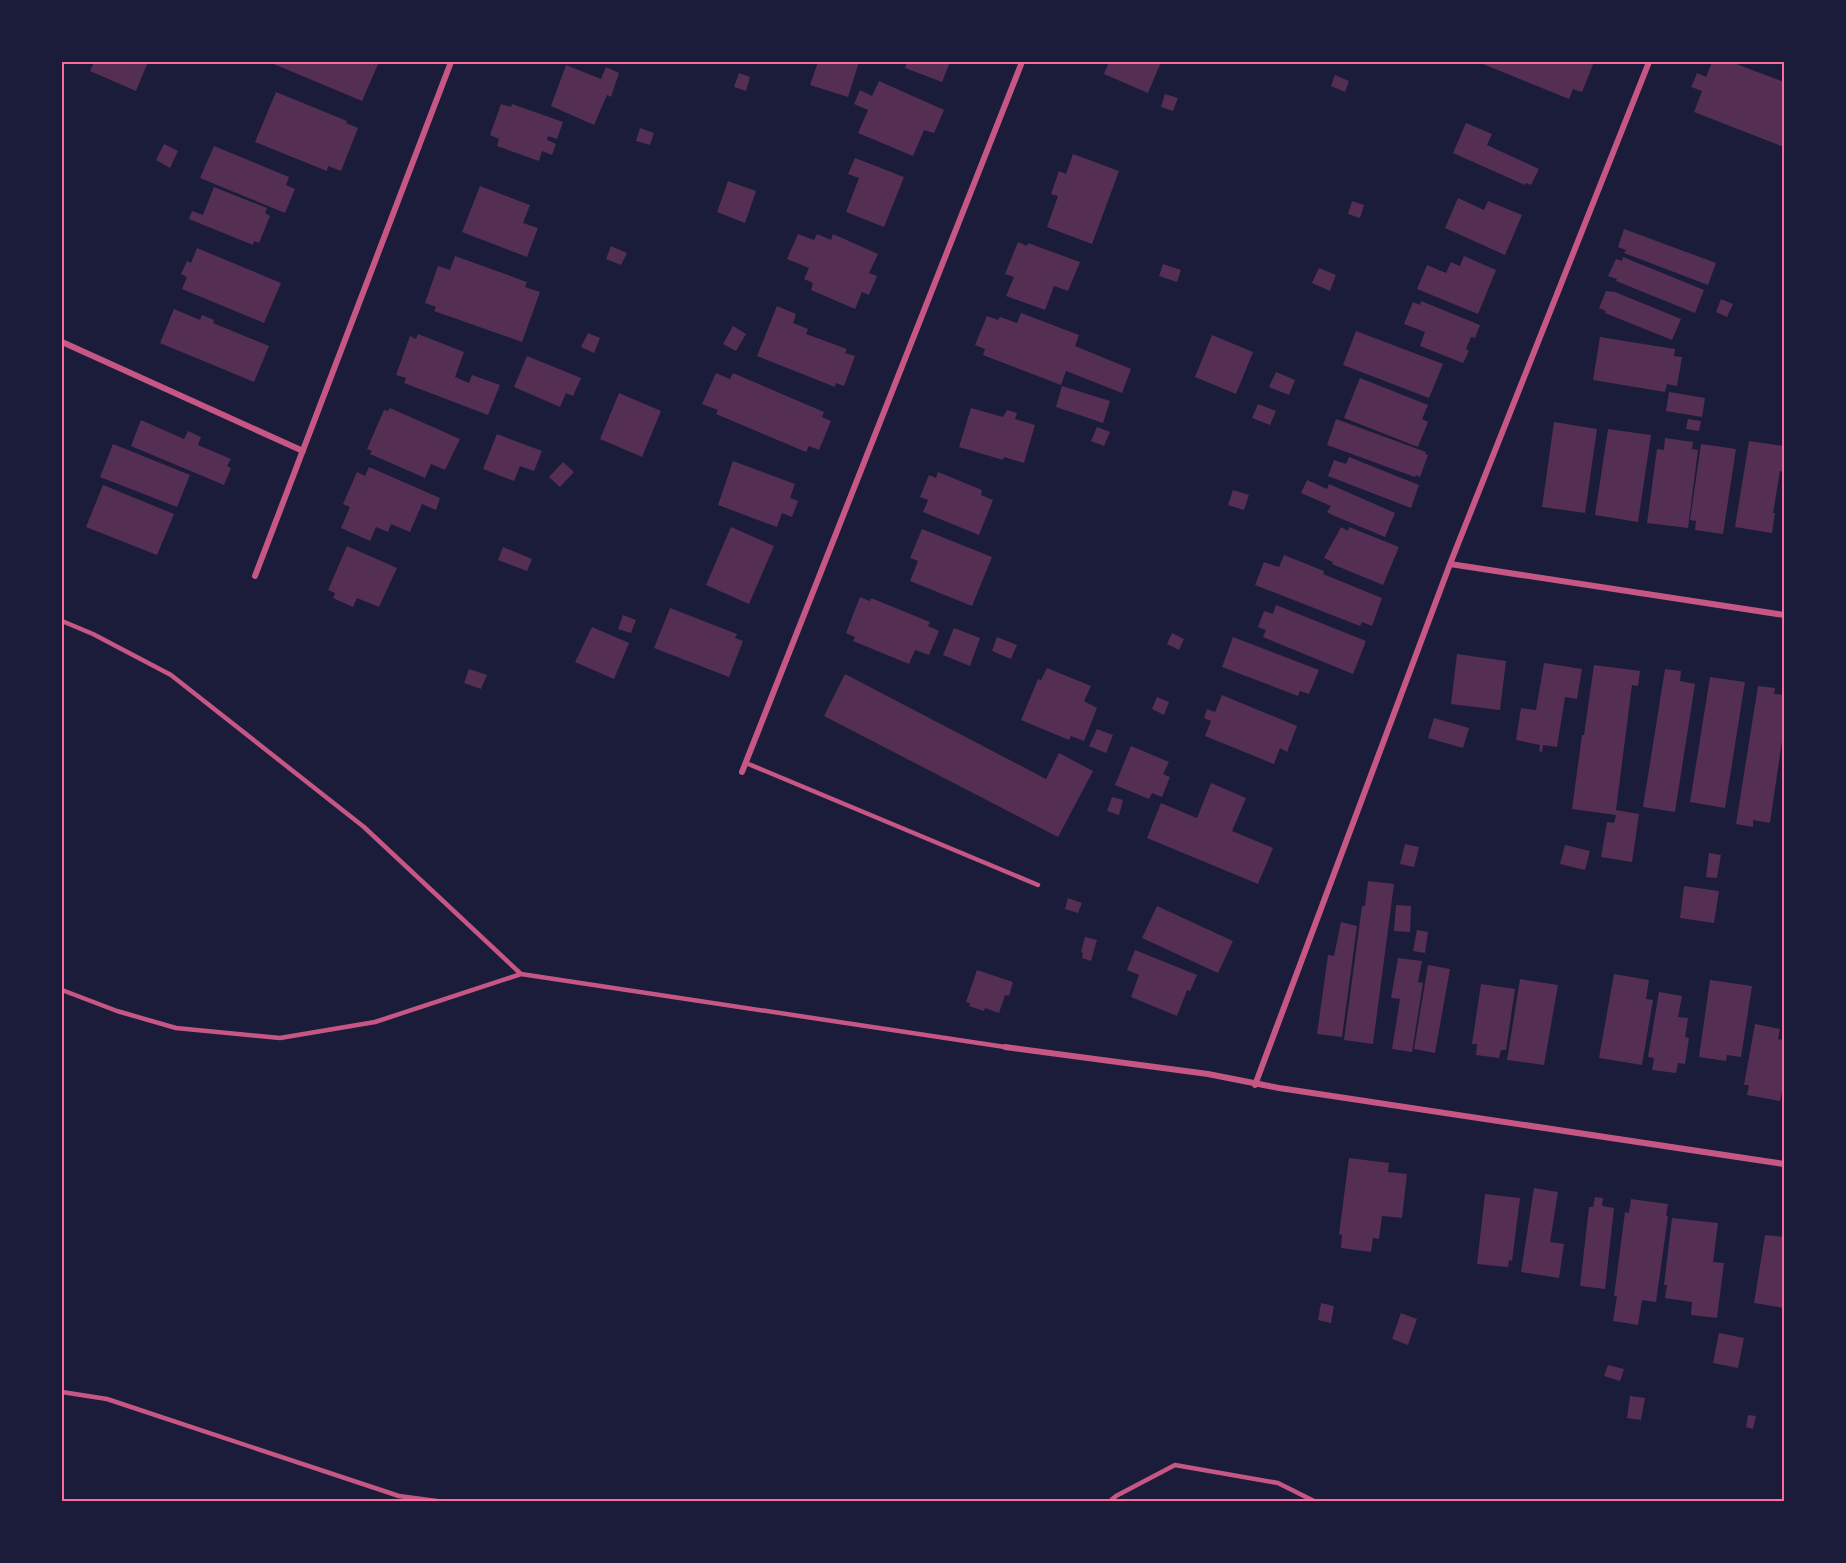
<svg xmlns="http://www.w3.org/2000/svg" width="1846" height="1563" viewBox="0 0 1846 1563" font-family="'IBM Plex Sans',sans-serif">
<rect width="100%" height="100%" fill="#1b1b3a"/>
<path fill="#542f53" d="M94,62h54l-12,29 -46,-20z
M269,62h110l-17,39z
M818,62h41l-11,35 -38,-12z
M907,62h43l-8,20 -37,-14z
M1109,62h52l-13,31 -44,-19z
M1484,62h110l-12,30 -9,-3 -4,10 -86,-35z
M1712,62h19l53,20v65l-90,-35 8,-21 -11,-4 2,-4 4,-10 9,4z
M566,65l35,14 5,-12 13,6 -8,24 -4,-2 -13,30 -43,-19z
M739,73l11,4 -4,14 -12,-4z
M1335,75l14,6 -4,11 -14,-6z
M879,81l65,29 -10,23 -10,-3 -11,26 -55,-23 10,-23 -14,-6 6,-14 12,6z
M276,92l71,29 -1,2 12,5 -17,43 -13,-5 -1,5 -72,-29z
M1165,94l13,4 -5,13 -12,-4z
M501,104l10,3 1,-3 51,18 -6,17 -9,-3 -1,4 9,4 -4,11 -10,-4 -3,10 -42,-15 2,-7 -9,-4z
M1466,123l26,11 -5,11 52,24 -8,16 -5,-2 -1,2 -72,-32z
M640,128l14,5 -4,12 -14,-4z
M164,144l14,7 -8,17 -14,-8z
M214,146l75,31 -3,8 9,4 -10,24 -85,-35z
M1073,154l46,17 -27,73 -45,-17 11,-31 -7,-2 8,-23 7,3z
M855,158l49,19 -20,50 -38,-15 13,-34 -11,-4z
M728,181l28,10 -11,32 -28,-11z
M480,186l50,19 -7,18 15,5 -11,29 -65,-25z
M214,187l53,21 -2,5 5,3 -11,27 -5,-2 -1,4 -64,-26 3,-8 11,4z
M1458,198l26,12 4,-9 34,14 -17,40 -60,-27z
M1352,201l12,4 -4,13 -12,-4z
M1624,229l92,34 -8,22 -84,-32 2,-3 -8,-3z
M798,234l16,6 3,-6 14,6 2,-6 45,20 -9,19 8,3 -8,19 -7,-3 -7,17 -44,-19 2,-7 -9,-4 5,-11 -22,-9z
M1018,242l9,4 1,-3 52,19 -12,29 -14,-5 -9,24 -39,-14 8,-19 -9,-3z
M611,246l16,7 -6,12 -15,-6z
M197,248l84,35 -17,40 -82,-34 5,-12 -6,-3 6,-13 4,2z
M455,256l72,26 -2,5 15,5 -18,50 -88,-31 2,-4 -11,-4 13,-37 12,4z
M1464,256l32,14 -18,44 -61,-25 10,-24 19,8 5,-11 9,4z
M1623,257l81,33 -9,23 -79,-32 1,-2 -9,-3 8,-17 6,2z
M1163,264l18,6 -4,12 -18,-6z
M1319,268l17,7 -6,16 -18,-8z
M1606,291l9,1 66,27 -9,21 -67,-27 1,-2 -7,-3z
M1721,299l12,5 -6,13 -11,-5z
M1421,301l59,24 -5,13 -4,-1 -5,12 3,2 -6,12 -43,-17 5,-14 -21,-8 9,-22 7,3z
M777,306l19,8 -3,9 15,6 -2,5 41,15 -2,4 10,3 -11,30 -8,-3 -1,4 -78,-31z
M174,309l26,11 2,-5 12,5 -1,3 56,23 -15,36 -94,-39z
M1021,313l58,22 -4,11 56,23 -9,24 -56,-22 -5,14 -78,-30 2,-6 -10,-4 12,-29 11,4 2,-3 17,6z
M733,326l13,8 -10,17 -13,-7z
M1356,331l87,33 -14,34 -86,-33z
M588,333l12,5 -6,15 -13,-6z
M418,334l46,18 -9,25 14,6 3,-8 28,10 -12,30 -84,-32 2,-5 -10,-3 14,-39 6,3z
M1212,335l41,17 -17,42 -41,-17z
M1600,337l75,12 -1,7 8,1 -5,29 -10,-2 -2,8 -72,-12z
M527,356l54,22 -8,18 -7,-3 -6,14 -46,-20z
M1276,372l19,8 -6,15 -20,-8z
M716,373l14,6 3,-6 91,39 -2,5 9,4 -12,29 -10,-4 -3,6 -90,-38 2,-4 -16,-6z
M1360,378l68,27 -6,14 6,3 -10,25 -74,-29z
M1062,386l48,15 -7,22 -47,-16z
M1669,392l36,6 -3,19 -36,-6z
M619,393l42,18 -19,46 -42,-18z
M1258,404l18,7 -6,14 -18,-7z
M390,408l70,31 -15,31 -14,-6 -6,14 -55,-24 2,-3 -5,-2 17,-39 4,1z
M971,408l32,9 4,-7 10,3 -2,6 20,6 -11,38 -20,-6 -1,3 -44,-13z
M1336,419l90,33 -1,2 3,1 -8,22 -4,-2 -1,2 -88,-32z
M1688,419l13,2 -2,10 -13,-2z
M141,420l43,19 4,-8 13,6 -3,8 33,14 -4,7 4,2 -7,17 -93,-39z
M1554,422l43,7 -12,84 -43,-6z
M1097,427l13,5 -6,14 -13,-5z
M1608,429l43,6 -13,87 -43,-7z
M497,434l45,17 -8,20 -14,-5 -6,15 -31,-12z
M1665,438l28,4 -1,7 6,1 -10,78 -41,-5 10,-74 7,1z
M1749,441l35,5v26l-4,-1 -7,42h2l-3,20 -37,-6z
M113,444l77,31 -13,32 -77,-30z
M1701,444l35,5 -13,85 -28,-4 1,-9 -6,-1z
M1349,457l70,28 -8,23 -83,-32 6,-16 12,4z
M733,461l62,23 -5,14 8,3 -6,16 -10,-4 -5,14 -59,-22z
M563,462l11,10 -14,15 -11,-10z
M369,467l71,31 -4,12 -14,-6 -12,28 -19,-8 -3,8 -12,-5 -6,14 -29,-13 9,-21 -7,-3 14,-32 8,4z
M938,472l44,18 -1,5 12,5 -14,35 -56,-23 5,-12 -8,-3 9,-22 7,3z
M1307,480l20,9 2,-5 66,29 -10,24 -55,-23 -3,-2 4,-6 -30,-13z
M103,485l71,29 -17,41 -71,-28z
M1233,490l16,5 -5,15 -16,-5z
M731,527l43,19 -25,58 -43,-19z
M1341,527l7,4 1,-4 50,20 -16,38 -51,-21 1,-2 -9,-4z
M922,529l70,28 -20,49 -62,-25 8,-20 -8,-3z
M347,546l50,22 -18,39 -22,-9 -4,9 -20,-9 2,-5 -7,-3z
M503,547l29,12 -5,12 -29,-11z
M1284,555l40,16 -1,3 59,24 -10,28 -10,-4 -2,4 -105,-41 9,-23 15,5z
M860,597l10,4 1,-3 59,24 -2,4 11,5 -10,24 -14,-5 -6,14 -56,-23 2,-4 -9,-4z
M1276,605l90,36 -13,33 -90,-37 3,-7 -8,-3 6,-16 9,3z
M670,608l67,26 -2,4 8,3 -14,36 -75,-29z
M623,615l13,5 -5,13 -13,-4z
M592,627l37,16 -15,36 -39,-17z
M954,628l26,10 -10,28 -27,-11z
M1172,633l12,6 -5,11 -12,-6z
M997,637l20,8 -6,14 -19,-8z
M1233,637l86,33 -10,24 -9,-3 -2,5 -76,-29z
M1457,654l49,7 -6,49 -49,-6z
M1544,663l38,6 -5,30 -12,-2 -8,50 -14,-2 -1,7 -3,-1 1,-6 -24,-5 5,-32 15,2z
M1594,665l46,6 -2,15 -6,-1 -16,125 23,4 -7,48 -31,-5 6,-35 7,1 2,-8 -44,-6 10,-74h2z
M1047,668l44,18 -7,15 13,7 -13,33 -13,-5 -2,4 -48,-20 17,-41 3,1z
M469,669l18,6 -6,14 -17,-6z
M1665,669l16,2 -1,10 15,3 -20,128 -32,-5z
M845,674l201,105 13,-26 34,18 -35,66 -234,-121z
M1710,677l35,5 -20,126 -35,-6z
M1758,686l17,2 -1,6 10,1v32l-14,96 -17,-3v7l-17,-3z
M1222,695l75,31 -10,26 -7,-4 -6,16 -69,-28 6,-15 -7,-3 3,-9 8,3z
M1157,697l12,5 -5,13 -12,-6z
M1434,718l35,10 -6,20 -35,-10z
M1097,729l16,6 -7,18 -17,-7z
M1131,746l38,16 -6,12 7,3 -8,20 -10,-4 -3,6 -34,-14z
M1211,783l35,15 -14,33 41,17 -15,36 -111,-46 14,-35 36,15z
M1112,797l11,3 -4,15 -12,-4z
M1405,844l14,3 -5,20 -14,-3z
M1565,845l25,6 -5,19 -25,-6z
M1709,853l12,2 -4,23 -11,-1z
M1368,881l26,3 -21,160 -29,-4 18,-134h3z
M1684,886l35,5 -5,32 -34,-5z
M1068,898l14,5 -4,10 -13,-4z
M1396,905l15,1 -1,26 -16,-1z
M1157,906l76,35 -15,32 -76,-35z
M1341,922l16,4 -15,111 -25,-3 11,-79 6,1z
M1417,930l11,2 -3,21 -12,-2z
M1085,937l12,3 -6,21 -9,-3 1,-5 -2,-1z
M1135,950l62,25 -7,16 -3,-1 -10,26 -46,-19 8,-22 -12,-5z
M1398,958l24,3 -4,21 5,1 -11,69 -20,-3 8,-50 -9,-1z
M1428,965l22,4 -15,84 -21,-4z
M977,970l36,12 -4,14 -4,-1 -6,18 -14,-5 -1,3 -15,-5 1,-3 -4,-1z
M1614,974l35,6 -3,19 7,1 -11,65 -43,-7z
M1520,979l38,6 -14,80 -37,-5z
M1710,980l42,6 -11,71 -14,-2 -1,6 -27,-4z
M1481,984l34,5 -9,61h-5l-2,8 -23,-3 1,-11h-5z
M1659,992l23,4 -4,21 10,1 -3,19 4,1 -4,26 -7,-1 -2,10 -24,-3 2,-12 -6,-1z
M1755,1024l25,5 -2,10 6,1v47l-1,-1 -3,15 -33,-6 2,-10h-5z
M1349,1158l40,5 -1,9 19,2 -5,44 -20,-2 -3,23 -6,-1 -2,14 -30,-4 1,-13 -3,-1z
M1534,1188l24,4 -8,50 14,2 -5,34 -38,-6z
M1485,1194l35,4 -8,63 -3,-1 -1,7 -31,-3z
M1595,1197l8,1 -1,8 12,2 -9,81 -25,-3 9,-79h4z
M1631,1199l37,5 -2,12h2l-12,86 -14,-2 -4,25 -25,-4 4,-25h-3l11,-84 4,1z
M1672,1218l46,5 -5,39 11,1 -7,55 -26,-3 1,-13 -27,-4 2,-13h-3z
M1765,1235l19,2v71l-30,-5z
M1321,1303l13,3 -3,17 -13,-3z
M1401,1313l16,6 -9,26 -16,-6z
M1719,1333l25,5 -6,30 -25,-5z
M1608,1365l16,4 -4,12 -16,-5z
M1630,1396l15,2 -4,22 -14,-2z
M1748,1415l8,1 -3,13 -7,-2z"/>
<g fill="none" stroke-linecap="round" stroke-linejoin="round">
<path stroke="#c65784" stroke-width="4.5" d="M62,621l31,13 78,41 193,152 157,147 484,73
M746,763l292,122
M62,990l55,21 59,17 104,10 95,-16 146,-48
M62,1392l45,7 292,97 45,6
M1109,1502l7,-6 59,-31 103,18 38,19"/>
<path stroke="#c65784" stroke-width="6" d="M62,342l241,109
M1450,564l334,51
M255,576l196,-514
M742,772l280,-710
M1005,1047l203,27 71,14 505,76
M1255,1085l195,-521 199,-502"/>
</g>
<rect width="1846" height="1563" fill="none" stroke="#1b1b3a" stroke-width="126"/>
<rect x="63" y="63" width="1720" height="1437" fill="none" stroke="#ff6b9d" stroke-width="2"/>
</svg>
